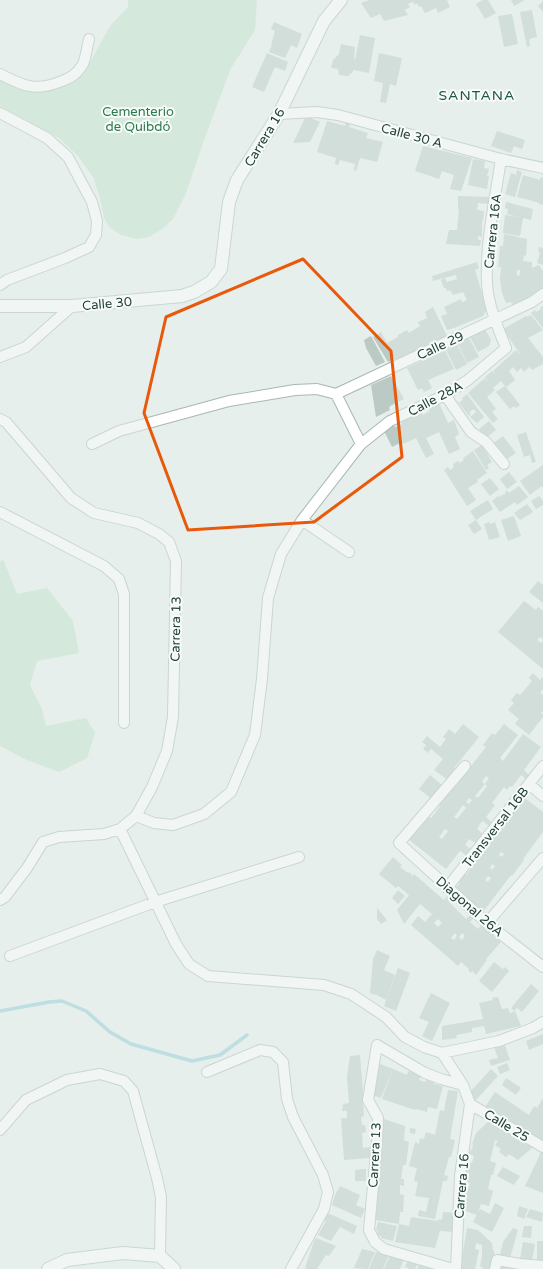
<svg xmlns="http://www.w3.org/2000/svg" width="543" height="1269" viewBox="0 0 543 1269" font-family="'Varela Round',sans-serif">
<rect width="100%" height="100%" fill="#e6efeb"/>
<path fill="#bfe0c8" d="M128,0h129l-2,30 -25,40 -26,70 -18,53 -13,26 -11,10 -13,8 -12,2 -16,-4 -11,-7 -6,-10 -4,-20 -7,-21 -15,-21 -19,-18 -59,-32v-27l17,10 26,3 21,-7 19,-10 27,-49 18,-19z
M3,559l14,35 30,-6 26,33 6,32 -42,8 -7,24 12,24 4,17 40,-8 9,15 -8,25 -28,14 -32,-12 -27,-14v-184z"/>
<g fill="none" stroke-linecap="round" stroke-linejoin="round">
<path stroke="#8ec9d4" stroke-width="3.5" d="M0,1011l49,-9 13,-1 24,10 24,21 21,12 61,17 28,-6 27,-20"/>
</g>
<path fill="#bbcac4" fill-rule="evenodd" d="M369,0h78l3,7 -12,6 -2,-5 -11,5 -4,-7 -2,1 -2,-4 -2,2 -2,-3 -5,2 2,3 -5,3 3,5 -24,6 -4,-7 -9,4 -10,-15z
M483,0h5l8,13 -11,6 -9,-15z
M511,0h14l-11,6z
M543,1v11l-5,-6z
M532,10l5,27 -8,2 1,7 -3,1 -7,-35z
M512,14l6,30 -14,3 -6,-31z
M274,22l28,12 -5,14 -6,-3 -6,13 -16,-6 3,-7h-1l4,-14 -4,-2z
M360,35l15,3 -6,35 -16,-3v2l-5,4 -9,-1 -1,-6 -7,-1 2,-8 6,-6 2,-10 14,3 -1,10 1,3z
M267,53l21,9 -3,9 -10,-4 -11,25 -12,-5z
M379,53l23,5 -6,28 -6,-2 -4,19 -6,-1 3,-19 -9,-2z
M306,116l14,6 -10,20 -17,1z
M346,120l5,2 -2,5 19,6 -2,5 17,4 -6,20 -17,-4 -4,13 -2,-1 1,-6 -15,-4 -2,5 -3,-1 1,-6 -19,-6 10,-31 18,5z
M497,131l28,9 -3,9 -8,-3 -3,7 -20,-7z
M423,146l49,12 -11,33 -11,-2 4,-14 -12,-4 -3,8 -24,-8z
M473,159l12,2 -1,7 5,1 -2,7h2l-2,13 -19,-4z
M517,170l5,2 -7,25 -10,-3 6,-21 5,2z
M523,175l17,5 1,-3 2,1v27l-4,-1v-1l-10,-3 2,-4 -2,4 -12,-3z
M458,196l31,1 -1,7 -10,-1 -1,7 7,1 -1,10h-1v16l-4,-1v4h3l-1,6 -34,-2 3,-14h8l2,-21h-1z
M506,202l27,7 -2,11 -8,-2 -3,18 -17,-3 2,-18 13,2 -11,-3 1,-5 -3,-1z
M504,234l23,5 -1,17 -2,-1 -1,6 9,1v6l7,-3 4,6v20l-14,6 1,4 -17,6 -2,-5 -5,1 -4,-10 -2,-13 1,-13h-3l2,-21h3zM517,270h3v3h-1l1,2 -3,1z
M539,247l4,1v17l-6,-2 3,-10 -2,-1z
M477,262l2,6 -4,2 12,39 -4,7 -29,12 -7,2 -6,-14 6,-2 -3,-7 17,-8 1,3 5,-2 -4,-8 -10,3 -3,-5 -3,1 -1,-3h-2l-3,-8 4,-2 2,4 10,-3 -1,-4 -23,6 -1,-5z
M543,306v22l-12,-15 4,-3 1,2 5,-3 -1,-1z
M433,307l14,29 -29,15 -22,9 -1,-1 -7,3 -15,-25 8,-5 6,11 11,-6v-2l9,-5 2,3 11,-7 -2,-4 9,-4 -2,-6z
M531,315l12,15 -15,8 15,19v7l-11,6 -6,-7 3,4 -5,5 -3,-4 -4,4 -4,-5 -4,4 6,9 -9,7 14,18 -4,3 -2,-2 -4,3 -14,-17 9,-6 -4,-5 -8,7 2,2 -8,7 9,12 -4,3 6,7 -5,4 -25,-30 17,-15 5,5 -5,-6 7,-6 4,4 -3,-4 23,-21 6,7 -19,-28 23,-13 1,1z
M485,329l6,11 -2,6 -11,6 -8,-15z
M371,336l14,26 -9,4 -10,-18 -2,-8z
M468,336l11,21 -12,6 -10,-21z
M457,344l10,20 -11,6 -10,-20z
M445,350l9,19 -26,11 4,8 -8,4 -2,-4 -4,2 -11,-22z
M391,376l13,23 -14,7 -1,2 1,2 -14,7 -5,-32z
M467,394l17,23 -7,6 -7,-6 6,-5 -2,-3 -5,3 2,2 -2,2 -10,-13 4,-3 -1,-2z
M439,403l9,20 6,-3 5,14 -4,3 5,12 -11,5 -10,-22 -13,6 8,16 -8,4 -10,-20 -13,6 -1,-2 -10,5 -9,-18 10,-4 2,2 7,-3 -2,-2 15,-8 1,2 6,-3 1,2 7,-4 -2,-3z
M489,421l7,9 -10,8 -7,-9z
M526,432l10,30 -4,1 -2,-8 -6,2 -7,-22z
M503,436l13,17 -10,7 -13,-17z
M482,445l10,17 -5,3 2,3 -3,2 -12,-20z
M473,451l14,22 -10,7 1,2 -10,6 8,12 -9,6 -23,-36 4,-3 2,3 4,-3 -1,-3 5,-3 1,2 5,-3 -1,-2z
M543,465v23l-1,-2 -12,9 -10,-14z
M509,472l8,10 -10,7 -7,-10z
M490,478l9,11 -9,7 -9,-12z
M519,486l9,11 -11,8 -2,-3 -15,10 -8,-11 6,-5 1,1 7,-4 -1,-1 2,-2 2,3z
M539,496l4,5v4l-7,4 -5,-8z
M488,500l5,9 -17,11 -6,-9z
M527,504l6,8 -13,8 -6,-7z
M514,516l7,20 -13,5 -7,-21z
M476,520l6,9 -8,5 -6,-9z
M489,522l1,2 5,-2 5,15 -11,3 -5,-16z
M538,581l5,4v18l-14,-11z
M524,601l12,9 2,-3 5,4v28l-3,-2 -3,3 4,3 2,-2v28l-45,-37z
M533,673l7,7 2,-3 1,1v11l-3,4 3,2v16l-2,2 2,1v3l-14,18 -14,-11 4,-5 -11,-9 6,-7 -3,-3 6,-7 3,2 12,-14 -3,-3z
M463,724l16,13 -25,31 2,1 -8,11 -14,-10 9,-11 -12,-10 -3,4 -5,-4 3,-4 -4,-3 5,-6 13,11 6,-8 -3,-2 6,-8 6,5z
M504,724l14,11 -18,23 3,3 20,-27 18,13 -17,23 5,5 -3,4 -5,-4 -9,12 -2,-1 -3,4 -3,-3 -12,16 3,2 -9,12 7,6 -3,4 -7,-6 -3,3 -3,5 7,6 -7,9 -8,-5 -4,6 7,5 -5,6 -7,-5 -14,18 -38,-30 19,-24 4,3 9,-12 -4,-3 9,-12 4,3 37,-47 -3,-2 9,-12 3,2zM486,776l3,2 -4,6 2,2 -9,12 -3,-2 10,-12 -3,-2zM469,798l3,2 -3,4 -3,-2zM463,805l3,3 -9,11 -3,-2zM445,829l3,2 -6,8 -3,-2z
M430,775l13,11 -10,14 -14,-11z
M522,796l21,16v20l-20,27 1,1 -12,16 -1,-1 -28,37 -29,-22 6,-7 -1,-1 6,-8 1,1 14,-20 -1,-1zM501,852l3,2 -2,3 -3,-2zM492,864l3,2 -3,4 -2,-2zM488,876l3,2 -3,4 -3,-2z
M393,857l9,8 -2,2 8,6 1,-1 4,4 1,-2 30,26 3,-4 4,4 -2,2 17,17 4,-4 4,3 -4,4 8,7 3,-4 20,17 -15,17 1,1 -11,15 -4,-4 -1,2 -3,-3 1,-1 -8,-7 -3,4 -47,-41 7,-9 7,6 7,-8 -12,-10 -16,20 -7,-14 12,-15 -11,-9 -2,2 -17,-14zM438,919l4,4 -4,4 -4,-4zM455,933l2,3 -3,4 -3,-2zM462,933l3,3 -3,4 -3,-3z
M398,890l7,6 -7,8 -6,-6z
M377,908l10,12 -6,4 -4,-5z
M377,950l13,6 -6,14 11,5 -9,25 -11,-6v1l-5,-2 3,-34z
M494,962l9,7 2,-2 4,4 -17,21 -13,-11z
M398,968l12,5 -14,38 -12,-5z
M531,984l8,7 -17,21 -5,-4 -3,3 -3,-3z
M431,993l19,10 -18,38 -10,-5 7,-14 -10,-4z
M498,997l4,12 6,-1 2,5 5,-2 6,15 -35,8 -2,-8 -12,2v4l-16,3 1,3 -15,2v-14l41,-7 -4,-16 14,-3 -1,-2z
M543,1034v10l-14,6 -3,-9z
M504,1043l6,17 -19,6 -2,-6 9,-2 -4,-11z
M360,1055l4,48h-1l1,13 -3,1 1,8h3l1,7 -4,1 1,15 7,-1 1,11 -27,2 -3,-42h6v-7h-5l1,-7 6,-1 -2,-26 3,-21z
M507,1063l3,7 -10,4 -3,-7z
M380,1064l13,5 -12,29 -11,-4z
M393,1069l14,6 1,-4 13,4 -2,5 7,2 1,-6 8,2 -1,6 9,2 -6,23 -9,-2 -1,5 -11,-3 -1,1 -33,-11z
M491,1069l7,7 -22,24 -7,-7z
M506,1078l15,10 -5,7 -14,-10z
M448,1090l10,1 -8,48 5,1 -4,17h-2l-5,18 4,1 -1,5h-4l-8,38 -17,-3 1,-6 7,2 3,-14 -14,-2 3,-14 -4,-1 3,-13 -8,-2 6,-24 4,2 1,-6 4,1 2,-7 9,3 5,-25 4,1z
M495,1092l34,23 5,-9 3,2 6,-10v48l-58,-39z
M492,1118l28,21 1,-1 4,2 -2,2 3,3 2,-1 5,3 -15,13 -9,-6 -3,3 -7,-5 2,-3 -6,-4 3,-4 -3,-1 -5,21 6,2 -3,12h-2l-3,14 5,2 -4,15 -8,-2 -4,11 -17,-6 4,-11h1l5,-15 -8,-2 5,-19 5,1 2,-7 -5,-2 2,-5h1l1,-5h-1l4,-11z
M384,1119l21,7 -1,14 5,2 -3,23h-3l-2,14h3v7l-4,-1v9l4,1 -1,17h-3l-1,12 10,2 2,-9 27,4 1,-2 3,1 1,-8 14,1 -3,19 -14,-1 -5,17 -40,-6 4,-18 -24,-4 1,-25z
M410,1128l6,1 -1,5 -5,-1z
M543,1148v45l-18,-7z
M503,1167l17,9 -6,9 -17,-9z
M363,1169h3v12h-11v-11z
M340,1186l20,9 -4,10 9,4 -4,9 -29,-13 3,-10z
M495,1203l9,5 -12,24 -19,-10 7,-13 10,5z
M519,1206l9,3 -4,10 -7,-3z
M530,1209l13,4 -1,9 -16,-5z
M325,1212l32,14 -3,8 -14,-7 -9,14 -13,-6 8,-14 -3,-1z
M378,1222l19,4 -4,15 -12,-3v-2l-4,-1 1,-4 -2,-1z
M524,1226h8l-1,12 -9,-1z
M467,1228l11,2 14,13 1,7h1v6l-2,13h-9v-1l-3,-2 2,-10v-11l-6,-2 -1,6 4,1 -4,19h-15z
M513,1228l5,2 -8,28 -10,-3 3,-13z
M316,1238l20,8 -7,10 -3,-1 -9,14h-10l-2,-1 9,-27z
M537,1241h6v20h-6z
M523,1242l12,2 -3,17 -12,-2z
M362,1249l13,3 -7,17 -14,-1z
M376,1252l13,3 -6,14h-14z
M390,1256l14,3 -4,10h-16z
M408,1260l10,3 -3,6h-7v-1l-3,-1z
M498,1263l20,3v3h-21z
M420,1264l15,5h-18z"/>
<g fill="none" stroke-linecap="round" stroke-linejoin="round">
<g stroke="#a8b8b2" stroke-width="12">
<path id="street" d="M0,74c23,12 36,18 62,7 10,-4 15,-7 21,-17 3,-7 4,-17 6,-25
M0,113l47,25 21,19 24,45 5,19 -1,14 -7,12 -24,11 -58,22 -7,5
M279,114l38,-2 21,3 163,44 42,9
M0,357l26,-10 46,-41
M336,394l196,-92 11,-8
M445,395l26,37 15,10 18,22
M0,419l6,3 65,76 23,15 44,10 21,11 10,8 7,19 -3,156 -6,34 -15,36 -16,29 -16,13 -16,5 -45,3 -16,5 -16,26 -22,29 -5,3
M92,444l27,-13 110,-30 66,-11 22,-1 19,5 25,50
M0,512l104,54 15,13 5,15v129
M302,520l47,32
M465,766l-66,77 88,80 56,44
M529,784l14,12
M136,816l18,7 19,2 31,-11 27,-22 24,-57 7,-56 6,-81 13,-44 21,-34 59,-76 29,-23 55,-26 23,-15 38,-32c-8,-20 -18,-43 -19,-65 -2,-41 8,-83 14,-124
M120,829l56,115 13,20 19,12 116,9 27,9 35,23 19,20 19,10 18,6 57,-12 34,-13 10,-6
M447,888l96,-122
M487,923l56,-65
M10,956l145,-54 144,-45
M442,1053l21,32
M207,1072l53,-22 13,2 10,10 4,37 6,18 30,58 5,17 -4,17 -33,60
M470,1104l73,43
M0,1130l26,-30 41,-20 33,-6 24,7 9,10 24,87 4,19 -1,59
M453,1269l-69,-20 -9,-7 -6,-12 8,-88 1,-24 -10,-18 9,-55 48,28 16,6 22,6 7,19 -10,72 -4,93
M495,1269l2,-9 23,4 23,2"/>
</g>
<g stroke="#a4bbb3" stroke-width="14">
<path id="secondary" d="M0,306h72l110,-10 12,-4 17,-10 10,-13 8,-67 8,-22 42,-66 45,-93 17,-21
M48,1269l19,-9 56,-7 37,3 14,13"/>
</g>
<use href="#street" stroke="#fff" stroke-width="10"/>
<use href="#secondary" stroke="#fff" stroke-width="12"/>
</g>
<path d="M0 0H543V1269H0ZM303,259l88,92 11,106 -88,65 -126,8 -44,-117 22,-96z" fill="#e6efeb" fill-opacity=".55" fill-rule="evenodd"/>
<path fill="none" stroke="#e8590c" stroke-width="3" stroke-linejoin="round" d="M303,259l88,92 11,106 -88,65 -126,8 -44,-117 22,-96z"/>
<g text-anchor="middle" stroke-width="4" stroke-linejoin="round" paint-order="stroke">
<g font-size="13" fill="#2d7a4b" stroke="#f7fbf9">
<text x="138" y="116">Cementerio<tspan x="138" dy="15">de Quibdó</tspan></text>
</g>
<g font-size="13" fill="#24423a" stroke="#f7fbf9">
<text transform="translate(412 135) rotate(15)" y="5">Calle 30 A</text>
<text transform="translate(264 137) rotate(-59)" y="5">Carrera 16</text>
<text transform="translate(492 231) rotate(-84)" y="5">Carrera 16A</text>
<text transform="translate(107 303) rotate(-5)" y="5">Calle 30</text>
<text transform="translate(440 345) rotate(-25)" y="5">Calle 29</text>
<text transform="translate(435 398) rotate(-28)" y="5">Calle 28A</text>
<text transform="translate(175 629) rotate(-89)" y="5">Carrera 13</text>
<text transform="translate(495 827) rotate(-52)" y="5">Transversal 16B</text>
<text transform="translate(470 906) rotate(41)" y="5">Diagonal 26A</text>
<text transform="translate(507 1125) rotate(31)" y="5">Calle 25</text>
<text transform="translate(374 1155) rotate(-87)" y="5">Carrera 13</text>
<text transform="translate(461 1186) rotate(-85)" y="5">Carrera 16</text>
</g>
<g font-size="14" letter-spacing="1" fill="#1f5548" stroke="#f7fbf9">
<text x="477" y="100">SANTANA</text>
</g>
</g>
</svg>
